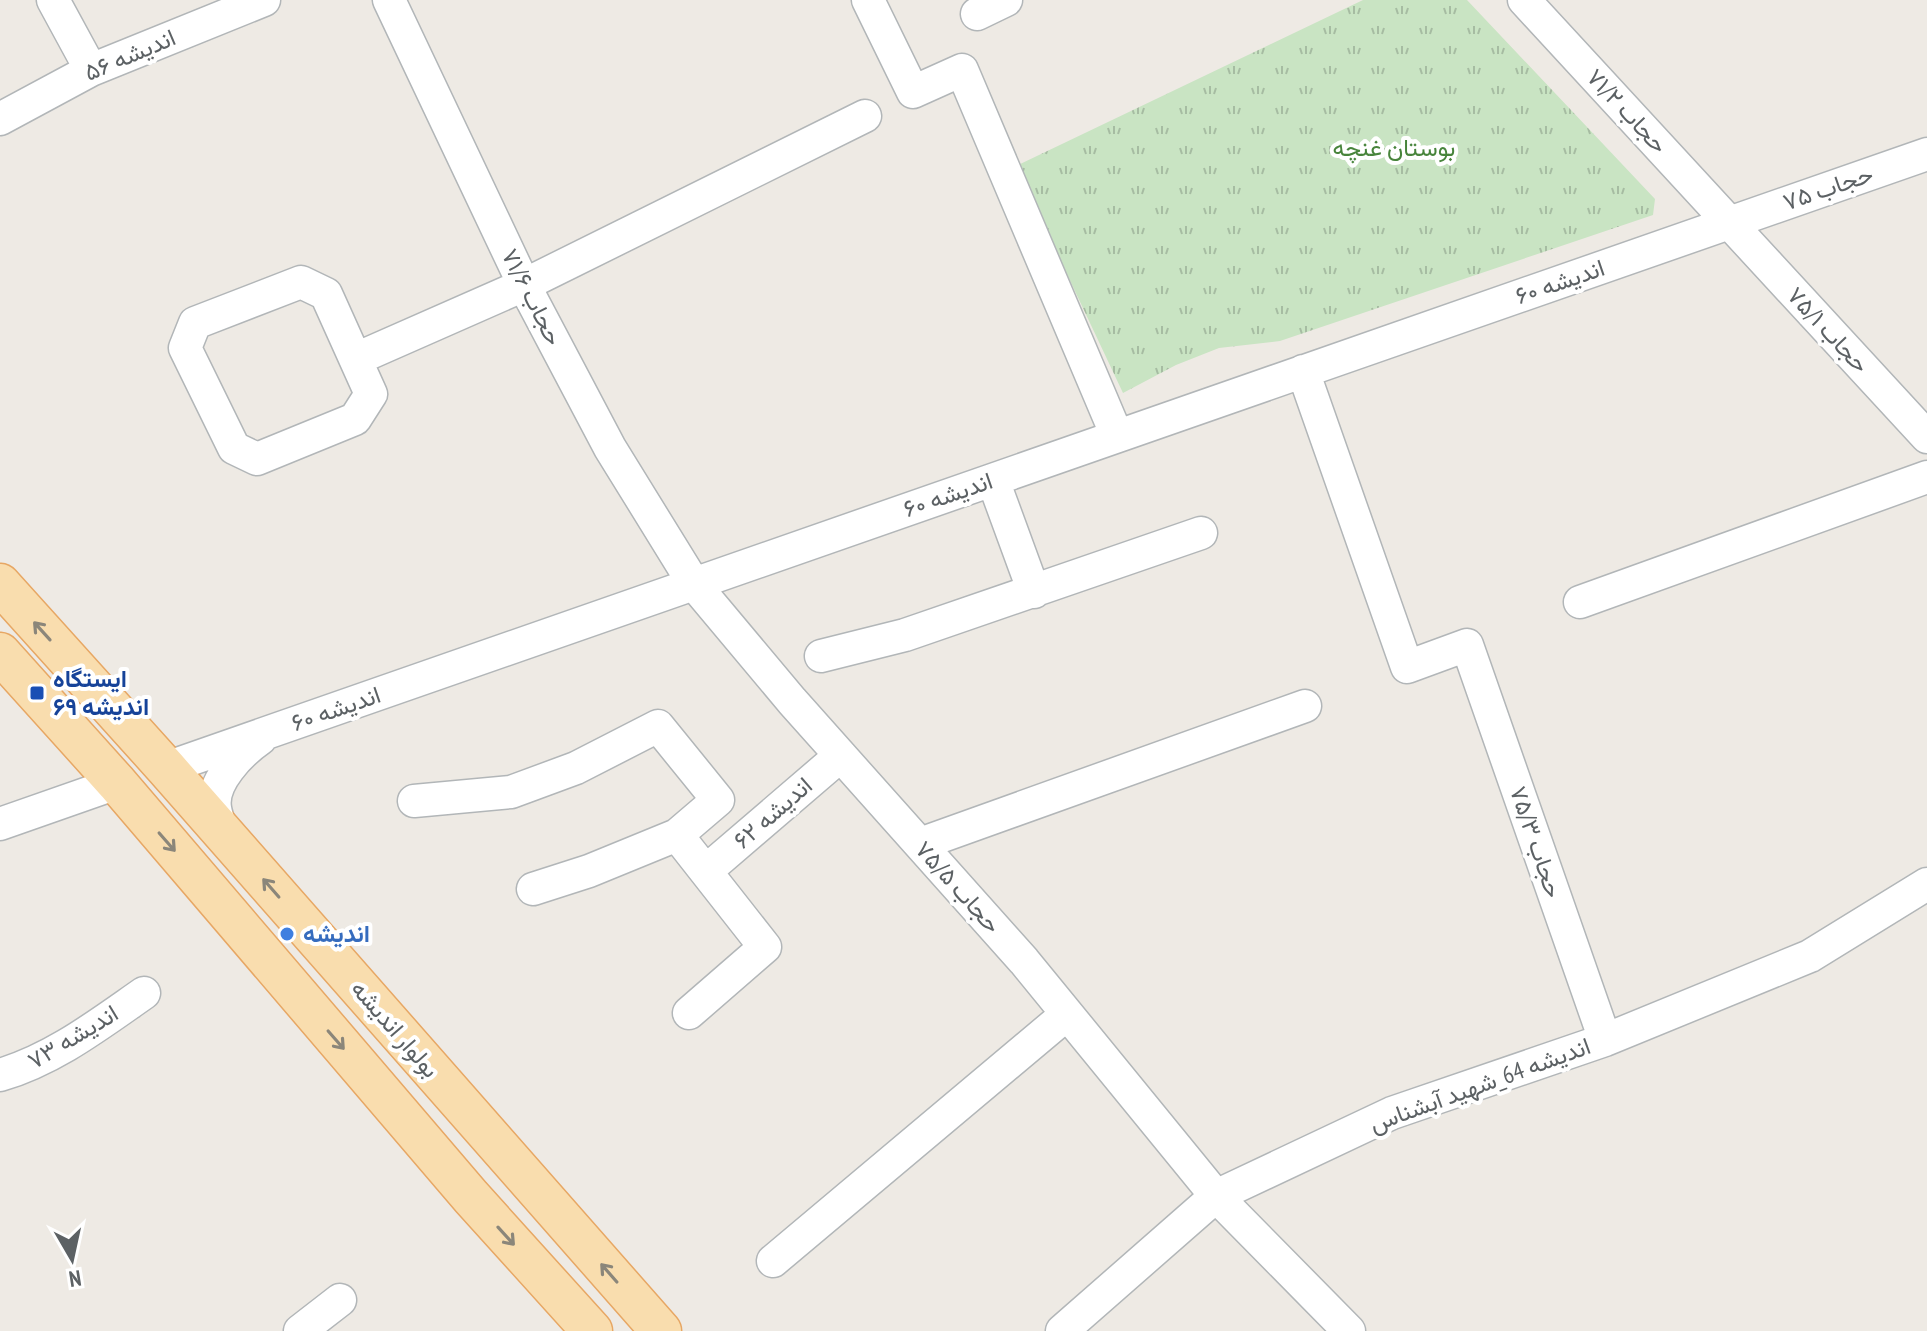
<svg xmlns="http://www.w3.org/2000/svg" width="1927" height="1331" viewBox="0 0 1927 1331" font-family="'PT Sans Narrow',Vazirmatn,sans-serif">
<defs>
<pattern id="grass-tufts" width="24" height="20" patternUnits="userSpaceOnUse" patternTransform="scale(2)"><rect width="24" height="20" fill="#c9e4c3"/><path d="M3 7l-1-3M5 7V3M7 7l1-3M15 17l-1-3M17 17v-4M19 17l1-3" fill="none" stroke="#a6bca2"/></pattern>
</defs>
<rect width="100%" height="100%" fill="#eeeae4"/>
<path fill="url(#grass-tufts)" d="M1363,0h104l188,199 -2,16 -373,126 -61,7 -43,17 -53,28 -107,-227z"/>
<g fill="none" stroke-linecap="round" stroke-linejoin="round">
<g stroke="#b2b6b8" stroke-width="35">
<path id="minor" d="M53,0l38,70
M389,0l135,285 86,163 84,136 98,117 232,260 192,235 133,135
M868,0l45,92 49,-22 155,366
M1524,0l403,437
M977,14l29,-14
M0,119l91,-49 173,-70
M301,282l25,12 45,100 -16,25 -98,40 -23,-11 -49,-100 10,-25z
M356,359l168,-74 341,-169
M1303,371l104,296 60,-22 138,395
M993,480l41,112
M1580,602l347,-125
M821,656l84,-21 296,-102
M166,768l1761,-614
M414,801l97,-9 65,-24 82,-42 60,74 -41,35 -88,36 -56,18
M0,824l117,-41
M223,833c-3,-8 -7,-17 -8,-25 -4,-26 25,-55 45,-69
M677,835l88,112 -76,66
M920,844l385,-138
M706,871l134,-115
M0,1075c54,-16 98,-50 144,-82
M773,1261l294,-247
M300,1331l40,-31
M1062,1331l154,-135 176,-83 213,-73 205,-84 117,-72"/>
</g>
<g stroke="#e7a764" stroke-width="43">
<path id="major" d="M0,584l166,184 495,563
M0,653l117,130 354,414 121,134"/>
</g>
<use href="#minor" stroke="#fff" stroke-width="32"/>
<use href="#major" stroke="#f9ddae" stroke-width="40"/>
</g>
<defs><path id="oneway-shaft" d="M-6 0H5M1.5-3L5.5 0L1.5 3" fill="none" stroke-width="1.6" stroke-linecap="round" stroke-linejoin="round" transform="scale(2)"/></defs>
<g stroke="#8b867a">
<use href="#oneway-shaft" transform="translate(42 631) rotate(-132)"/>
<use href="#oneway-shaft" transform="translate(167 842) rotate(49)"/>
<use href="#oneway-shaft" transform="translate(271 888) rotate(-131)"/>
<use href="#oneway-shaft" transform="translate(336 1040) rotate(49)"/>
<use href="#oneway-shaft" transform="translate(506 1236) rotate(48)"/>
<use href="#oneway-shaft" transform="translate(609 1273) rotate(-131)"/>
</g>
<rect fill="#1a4fb4" stroke="#fff" stroke-width="3" x="29" y="685" width="16" height="16" rx="4"/>
<circle fill="#3f7fe0" stroke="#fff" stroke-width="3" cx="287" cy="934" r="8"/>
<g text-anchor="middle" stroke-width="8" stroke-linejoin="round" paint-order="stroke">
<g font-size="24" fill="#5c6164" stroke="#fff">
<text transform="translate(130 55) rotate(-23)" y="8">اندیشه ۵۶</text>
<text transform="translate(1627 111) rotate(47)" y="8">حجاب ۷۱/۲</text>
<text transform="translate(1828 188) rotate(-19)" y="8">حجاب ۷۵</text>
<text transform="translate(1560 282) rotate(-19)" y="8">اندیشه ۶۰</text>
<text transform="translate(532 297) rotate(63)" y="8">حجاب ۷۱/۶</text>
<text transform="translate(1828 330) rotate(47)" y="8">حجاب ۷۵/۱</text>
<text transform="translate(948 495) rotate(-19)" y="8">اندیشه ۶۰</text>
<text transform="translate(336 709) rotate(-19)" y="8">اندیشه ۶۰</text>
<text transform="translate(773 813) rotate(-41)" y="8">اندیشه ۶۲</text>
<text transform="translate(1536 842) rotate(71)" y="8">حجاب ۷۵/۳</text>
<text transform="translate(958 887) rotate(48)" y="8">حجاب ۷۵/۵</text>
<text transform="translate(395 1029) rotate(49)" y="8">بولوار اندیشه</text>
<text transform="translate(73 1037) rotate(-31)" y="8">اندیشه ۷۳</text>
<text transform="translate(1480 1085) rotate(-20)" y="8">اندیشه 64_شهید آبشناس</text>
</g>
<g font-size="24" fill="#47843b" stroke="#fff">
<text x="1394" y="156">بوستان غنچه</text>
</g>
<g font-size="24" font-weight="bold" fill="#164399" stroke="#fff" text-anchor="start">
<text x="53" y="687">ایستگاه<tspan x="53" dy="28">اندیشه ۶۹</tspan></text>
</g>
<g font-size="24" font-weight="bold" fill="#366cbe" stroke="#fff" text-anchor="start">
<text x="303" y="942">اندیشه</text>
</g>
</g>
<g transform="translate(72 1259) rotate(171)" stroke="#ffffff" stroke-width="6" paint-order="stroke">
<path d="M0-6L14 30L0 20L-14 30Z" fill="#5c6164"/>
<text y="-12" font-size="22" font-weight="bold" text-anchor="middle" fill="#5c6164">N</text>
</g>
</svg>
